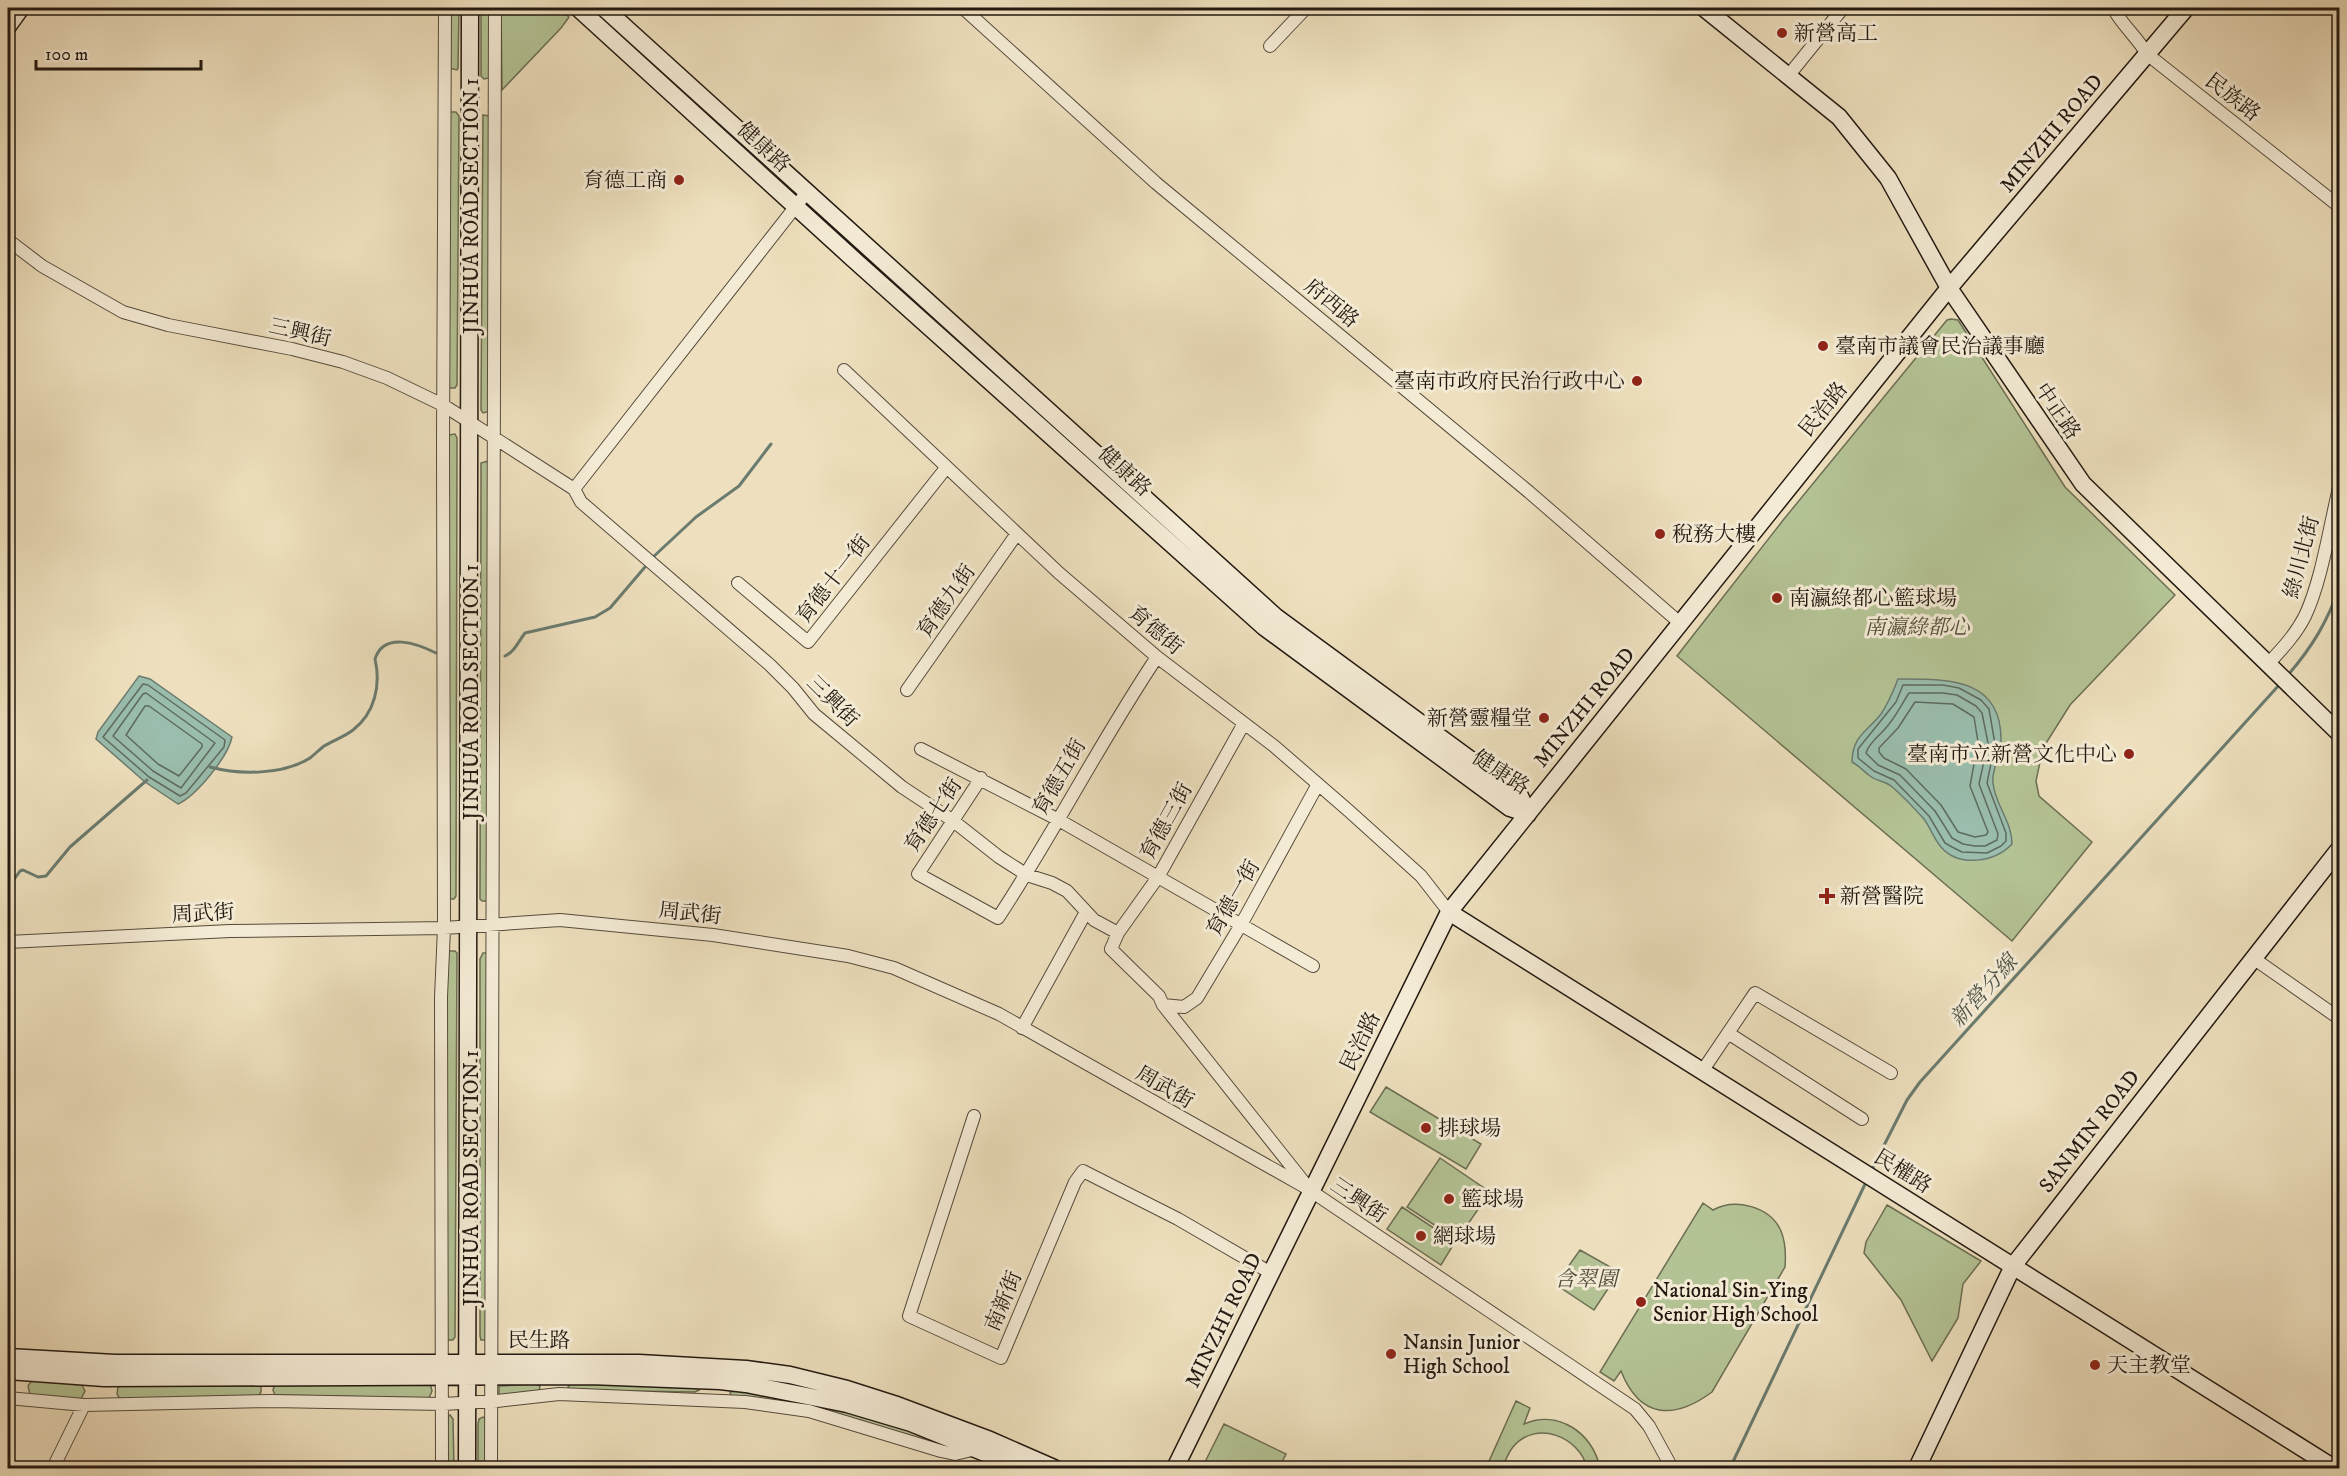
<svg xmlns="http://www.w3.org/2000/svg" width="2347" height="1476" viewBox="0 0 2347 1476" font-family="'IM FELL DW Pica','Noto Serif TC',serif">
<rect width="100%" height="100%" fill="#eee0be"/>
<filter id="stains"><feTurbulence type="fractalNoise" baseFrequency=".00333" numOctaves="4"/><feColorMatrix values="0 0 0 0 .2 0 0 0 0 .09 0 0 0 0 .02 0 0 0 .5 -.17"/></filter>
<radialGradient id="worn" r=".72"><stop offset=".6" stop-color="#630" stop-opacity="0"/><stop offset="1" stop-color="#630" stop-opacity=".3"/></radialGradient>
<path fill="#b4c395" stroke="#6c6e53" stroke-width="1.5" d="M449,8h10l-1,60 -1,2 -8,-2z
M481,8h11l-3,70 -5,1 -3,-3z
M501,8h58l10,9 -8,11 -59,62z
M694,98l94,86 -3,3 -92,-85z
M450,112h6l3,4 -2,269 -2,3h-6z
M483,115l6,1 1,295 -7,2 -2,-3z
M1951,319l7,1 107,167 110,108 -105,110 -27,43 -7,33 3,15 53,46 -80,99 -335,-285 107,-137 163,-199z
M455,434l2,4 -1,458 -2,3h-5v-464z
M488,461l-1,440h-5l-2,-2 1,-410v-26z
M450,951h5l2,2 -2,384 -2,3h-6v-386z
M483,953h6l-1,387h-7l-1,-4v-377z
M1386,1087l95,57 -15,25 -96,-57z
M1440,1158l50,34 -33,48 -50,-33z
M1703,1203l10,7c22,-12 57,-4 68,21 5,12 5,23 4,36l-73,125c-38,28 -72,27 -91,-21l-7,10 -14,-9z
M1887,1205l94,56 -18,23 -5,34 -26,43 -31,-61 -37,-47 2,-11z
M1402,1207l53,35 -14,23 -54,-36z
M1580,1250l39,22 -25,38 -33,-22 -3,-7z
M33,1379l43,3 6,3 3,6 -4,8 -51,-4 -2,-9z
M275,1383h155l2,8 -3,7 -154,-3 -2,-5z
M535,1384l5,2 -1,6 -40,3v-9z
M570,1384l125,3 4,3 -4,2 -124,-2 -3,-3z
M122,1385l139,1v6l-4,6 -137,1 -3,-5 1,-7z
M736,1391l48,5 113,29 36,17 -2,2 -200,-47 -1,-5z
M1516,1401l14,7 -6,16c34,-15 69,9 76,44h-13c-7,-31 -51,-49 -74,-21 -5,6 -8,15 -11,21h-16z
M450,1415l3,4 1,49h-9l3,-52z
M483,1417l3,2 1,49h-9v-44l1,-5z
M1224,1424l62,30 -7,14h-77z"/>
<path fill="#9abdad" stroke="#6a7b6f" stroke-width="1.5" d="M139,676l11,3 82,58c-4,20 -36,59 -54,67l-33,-22 -49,-43 2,-7z
M1898,679c49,0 105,-2 103,64 0,13 -10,27 -8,40 2,22 19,38 19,61 -17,18 -53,24 -71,3 -7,-8 -11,-20 -17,-28 -10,-11 -22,-24 -33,-33 -6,-5 -15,-5 -21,-10 -7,-5 -10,-10 -18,-14 0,-26 15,-30 29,-48 8,-12 12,-22 17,-35z"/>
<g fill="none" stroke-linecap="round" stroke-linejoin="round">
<path stroke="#5e6b5f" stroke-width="1.5" d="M143,684l5,1 77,55 -1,7 -38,46 -6,3 -31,-19 -46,-40z
M1903,685h40l16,3 22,12 8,9 6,35 -8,39 19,50v8l-5,5 -14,7 -25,-1 -10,-5 -7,-4 -16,-27 -35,-36 -20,-9 -16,-13v-9l38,-47z
M146,693l69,50 -34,45 -28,-17 -40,-35 30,-42z
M1909,693h34l14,2 19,11 6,7 6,30 -9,41 19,50 -1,6 -12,6h-10l-12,-2 -11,-6 -17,-27 -35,-36 -22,-10 -12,-12c3,-10 11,-15 18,-23 11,-11 17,-25 25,-37z
M1915,702l38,2 21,13 4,25 -8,44 18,46 -2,3 -11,2 -17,-5 -17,-27 -35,-36 -22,-11 -5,-6v-4l19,-20z
M145,706h4l53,38v3l-23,29 -21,-12 -32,-29z"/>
<path stroke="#6a7b6f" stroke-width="3" d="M652,558l44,-41 43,-31 32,-42
M505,656c10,-5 13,-14 20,-23l70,-16 15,-9 35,-41
M2288,675c25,-29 39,-53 52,-89
M210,767c30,8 73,8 100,-9 5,-4 9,-8 14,-12 10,-6 20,-9 29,-16 22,-17 28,-45 22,-71 9,-28 43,-15 61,-6
M8,888l12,-17 3,-1 15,7 8,-1 24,-29 77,-67
M1871,1171l36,-71 13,-18 360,-398
M1730,1468l137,-288"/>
<g stroke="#564b3c" stroke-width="14">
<path id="street" d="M963,8l193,175 373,309 151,131
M2113,8c9,17 24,29 34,46l193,153
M1270,46l36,-38
M1789,75l54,-67
M8,240l34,26 81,46 45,13 124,24 51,13 44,16 56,27 131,84 7,13 189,163 23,23 21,26 88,73 50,33 47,37 28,18 25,8 15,8 27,29 24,13 -7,16 48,47 4,9 148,186 324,218 14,17 23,42
M844,370l215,203 98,84 117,89 75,65 72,65 28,36
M574,489l233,-297
M738,583l70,59 138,-174
M2268,664c14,-15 28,-30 37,-48 17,-36 25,-92 35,-132
M907,690l109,-155
M921,749l136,70 256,147
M981,778l-63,96 80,44c56,-85 102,-176 159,-261
M1118,933l40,-56 85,-152
M8,942l222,-11 214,-3 116,-8 153,15 135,21 46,12 105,46 306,173
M2253,958l87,61
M1163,1005l21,2 13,-9 45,-75 76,-139
M1022,1028l64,-116
M1728,1033l134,86
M1703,1070l52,-77 136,80
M974,1116l-65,200 92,42 74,-176 8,-11 95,48 93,54
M8,1398l76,7 187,-4 172,3 54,-3 62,-7 186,8 64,9 132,40 14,3 21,-5
M53,1468l31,-63
M442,1468l-1,-471 3,-69 -1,-485 2,-435
M491,1468l4,-1460"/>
</g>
<g stroke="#231911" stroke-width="19">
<path id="secondary" d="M578,8l273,249 413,370 246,181 18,6
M604,8l672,609 244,179 8,18
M1704,8l135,109 49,61 61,110 134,196 257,250
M8,26l13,-18
M1449,912l885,556
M8,1357l107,6h524l107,6 44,6 57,14 47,15 96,36 64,28
M8,1371l96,7 486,-2 130,5 26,3 101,20 64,19 111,45
M467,1468l3,-1460
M1175,1468l274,-556 500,-624 237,-280
M1917,1468l96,-202 327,-418"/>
</g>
<use href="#street" stroke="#f4ebd5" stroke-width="12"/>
<use href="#secondary" stroke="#f4ebd5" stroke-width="16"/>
</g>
<g fill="#8f2418" stroke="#f4ebd5" stroke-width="2">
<circle cx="1782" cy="33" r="6"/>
<circle cx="679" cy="180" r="6"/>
<circle cx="1823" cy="346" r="6"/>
<circle cx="1637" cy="381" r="6"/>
<circle cx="1660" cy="534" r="6"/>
<circle cx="1777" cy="598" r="6"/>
<circle cx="1544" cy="718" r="6"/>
<circle cx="2129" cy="754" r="6"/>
<path d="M1824 887h6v6h6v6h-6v6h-6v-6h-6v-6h6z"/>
<circle cx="1426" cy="1128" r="6"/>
<circle cx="1449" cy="1199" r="6"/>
<circle cx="1421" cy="1236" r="6"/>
<circle cx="1641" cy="1302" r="6"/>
<circle cx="1391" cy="1354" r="6"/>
<circle cx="2095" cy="1365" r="6"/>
</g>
<g text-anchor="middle" stroke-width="6" stroke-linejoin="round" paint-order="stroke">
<g font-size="21" fill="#231911" stroke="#f4ebd5" text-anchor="start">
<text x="1794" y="40">新營高工</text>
<text x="667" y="187" text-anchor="end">育德工商</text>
<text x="1835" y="353">臺南市議會民治議事廳</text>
<text x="1625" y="388" text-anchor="end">臺南市政府民治行政中心</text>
<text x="1672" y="541">稅務大樓</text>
<text x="1789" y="605">南瀛綠都心籃球場</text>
<text x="1532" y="725" text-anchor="end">新營靈糧堂</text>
<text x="2117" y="761" text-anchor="end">臺南市立新營文化中心</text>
<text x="1840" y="903">新營醫院</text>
<text x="1438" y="1135">排球場</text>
<text x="1461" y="1206">籃球場</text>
<text x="1433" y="1243">網球場</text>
<text x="1653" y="1297">National Sin-Ying<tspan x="1653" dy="24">Senior High School</tspan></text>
<text x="1403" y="1349">Nansin Junior<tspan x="1403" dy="24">High School</tspan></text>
<text x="2107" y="1372">天主教堂</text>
</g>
<g font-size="21" fill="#231911" stroke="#f4ebd5">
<text transform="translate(2233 97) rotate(38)" y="7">民族路</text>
<text transform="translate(2051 133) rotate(-50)" y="7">MINZHI ROAD</text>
<text transform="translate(764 147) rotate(42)" y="7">健康路</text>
<text transform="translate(471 206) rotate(-90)" y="7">JINHUA ROAD SECTION 1</text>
<text transform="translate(1332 303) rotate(40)" y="7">府西路</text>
<text transform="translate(300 332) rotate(13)" y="7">三興街</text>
<text transform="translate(1823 409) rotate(-51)" y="7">民治路</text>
<text transform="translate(2058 411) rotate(56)" y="7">中正路</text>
<text transform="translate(1125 471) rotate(42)" y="7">健康路</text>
<text transform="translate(2301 557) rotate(-75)" y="7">綠川北街</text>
<text transform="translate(833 579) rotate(-52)" y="7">育德十一街</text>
<text transform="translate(946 601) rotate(-55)" y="7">育德九街</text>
<text transform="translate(1156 630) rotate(40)" y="7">育德街</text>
<text transform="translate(471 692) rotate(-90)" y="7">JINHUA ROAD SECTION 1</text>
<text transform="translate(833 701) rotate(45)" y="7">三興街</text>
<text transform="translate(1584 707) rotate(-51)" y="7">MINZHI ROAD</text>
<text transform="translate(1501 772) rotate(33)" y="7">健康路</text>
<text transform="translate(1059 777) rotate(-60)" y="7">育德五街</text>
<text transform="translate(933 815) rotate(-56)" y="7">育德七街</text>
<text transform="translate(1166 821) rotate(-61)" y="7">育德三街</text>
<text transform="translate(1233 898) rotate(-60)" y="7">育德一街</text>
<text transform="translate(203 913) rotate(-3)" y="7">周武街</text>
<text transform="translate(690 913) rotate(6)" y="7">周武街</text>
<text transform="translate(1360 1041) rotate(-64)" y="7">民治路</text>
<text transform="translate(1165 1087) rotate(30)" y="7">周武街</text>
<text transform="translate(2089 1131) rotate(-52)" y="7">SANMIN ROAD</text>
<text transform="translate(1903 1171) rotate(32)" y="7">民權路</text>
<text transform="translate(471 1178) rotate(-90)" y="7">JINHUA ROAD SECTION 1</text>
<text transform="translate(1359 1200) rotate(34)" y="7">三興街</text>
<text transform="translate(1003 1301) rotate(-67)" y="7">南新街</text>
<text transform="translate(1223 1320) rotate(-64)" y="7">MINZHI ROAD</text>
<text x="539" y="1347">民生路</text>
</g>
<g font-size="21" font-style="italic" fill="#4e4c39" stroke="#f4ebd5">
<text x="1917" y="634">南瀛綠都心</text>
<text x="1586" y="1286">含翠園</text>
</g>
<g font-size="22" font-style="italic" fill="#4d5248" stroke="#f4ebd5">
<text transform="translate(1983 990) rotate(-48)" y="8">新營分線</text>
</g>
</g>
<rect width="2347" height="1476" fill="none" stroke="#eee0be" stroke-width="30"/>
<rect x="9" y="9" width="2329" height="1458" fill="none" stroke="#231911" stroke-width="3"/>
<rect x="15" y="15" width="2317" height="1446" fill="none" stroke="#231911" stroke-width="1.5"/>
<path d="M36 60v9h165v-9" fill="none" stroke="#231911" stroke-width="3"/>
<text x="45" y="60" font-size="18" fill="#231911" stroke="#f4ebd5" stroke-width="4.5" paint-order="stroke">100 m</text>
<rect width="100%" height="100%" filter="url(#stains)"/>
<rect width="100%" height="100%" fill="url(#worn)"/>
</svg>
